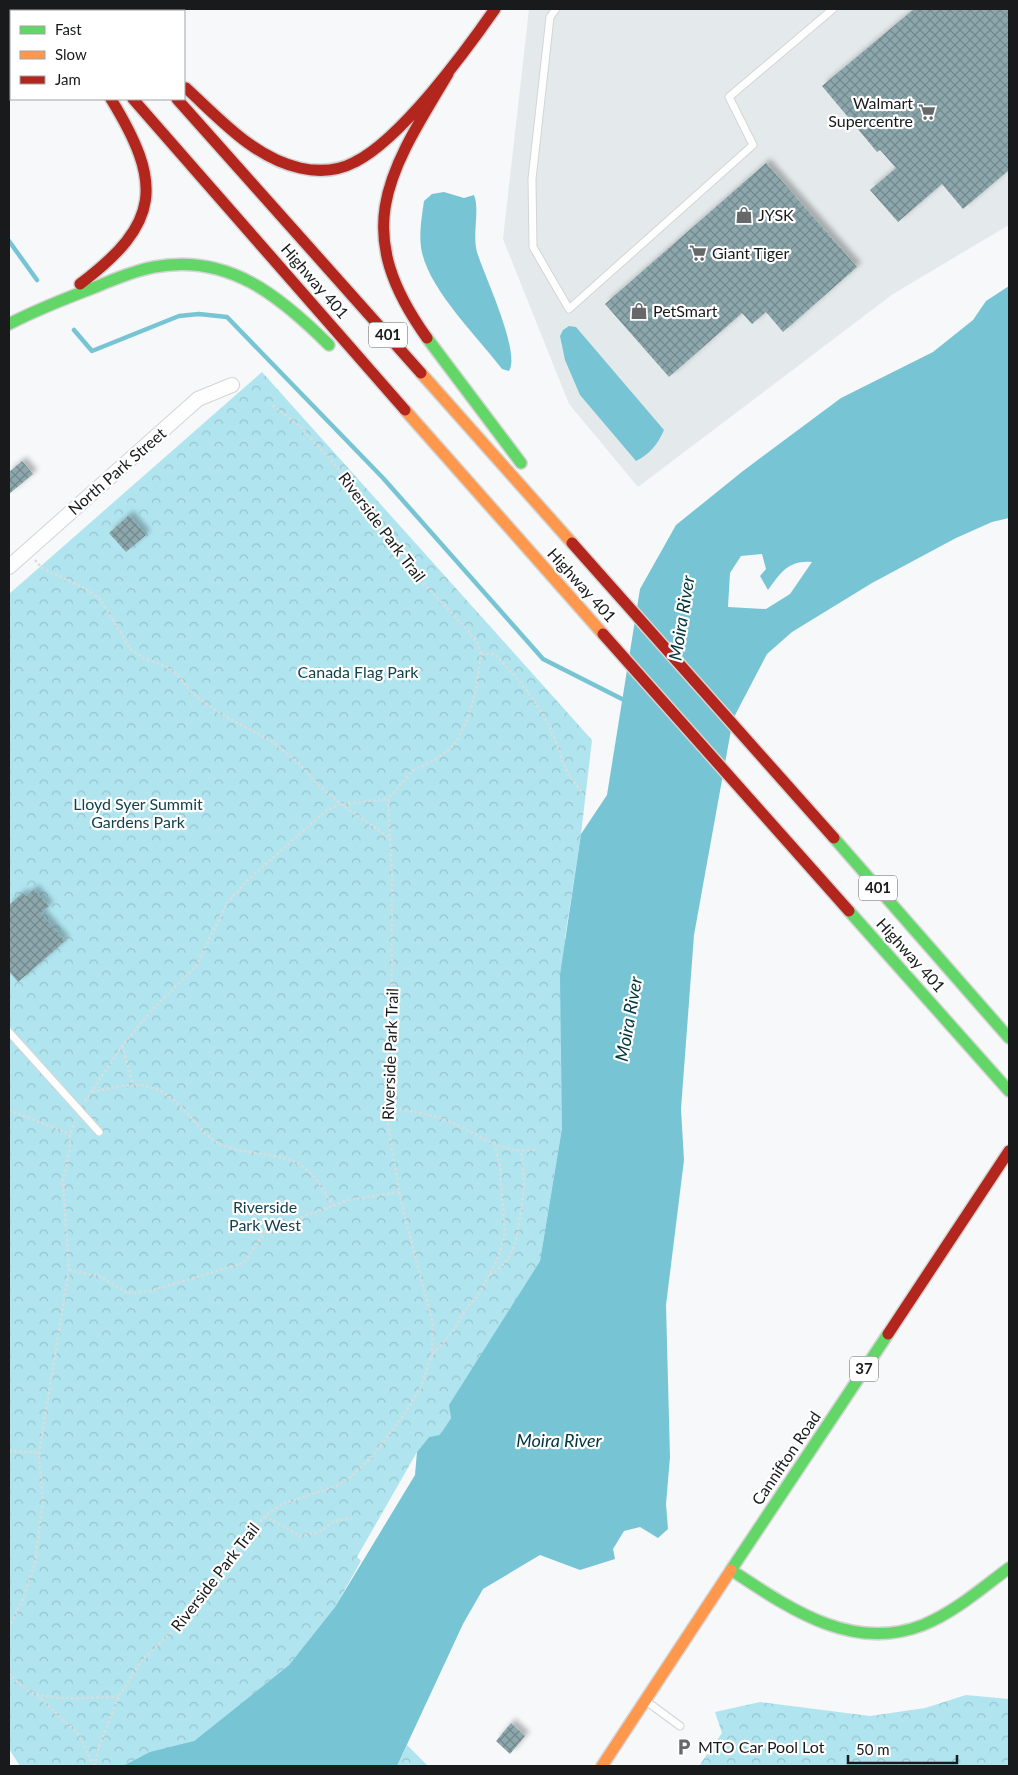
<svg xmlns="http://www.w3.org/2000/svg" width="1018" height="1775" viewBox="0 0 1018 1775" font-family="Lato,sans-serif">
<defs>
<pattern id="forest-crowns" width="20" height="18" patternUnits="userSpaceOnUse" patternTransform="scale(1.25)"><rect width="20" height="18" fill="#b0e5f0"/><path d="M2 6a3 3 0 1 1 6 0M12 15a3 3 0 1 1 6 0" fill="none" stroke="#97c4cd"/></pattern>
<pattern id="building-cross-hatch" width="8" height="8" patternUnits="userSpaceOnUse" patternTransform="scale(1.25)"><rect width="8" height="8" fill="#8da8ad"/><path d="M0 0l8 8M0 8l8-8" fill="none" stroke="#72888c"/></pattern>
<filter id="shadow"><feDropShadow dx="4.5" dy="-4.5" stdDeviation="2.5" flood-color="#0004"/></filter>
</defs>
<rect width="100%" height="100%" fill="#f6f8f9"/>
<path fill="#e4eaec" d="M529,9h480v216l-116,69 -255,193 -69,-83 -66,-165z"/>
<path fill="url(#forest-crowns)" d="M262,372l330,368 -11,94 -16,104 -3,190 -22,133 -90,144 1,13 -11,18 -11,1 -12,15 -60,105 4,4 -26,46 -46,58 -95,76 -52,25h-122l-11,-17v-1155z
M966,1695l43,4v67h-310l23,-33 -7,-21 45,-10 110,14 55,-8z
M407,1745l21,21h-31z"/>
<path fill="#77c5d4" fill-rule="evenodd" d="M444,192l20,6 10,-3c6,15 -2,39 3,57 7,23 44,100 32,119l-7,-2c-24,-32 -76,-82 -81,-122 -2,-14 1,-32 3,-46l8,-7z
M1009,286v232l-17,4 -36,16 -84,45 -80,49 -25,22 -34,65 -39,216 -13,174 3,51 -18,145 4,152 -4,47 2,25 -10,9 -18,-11 -16,4 -11,18 2,10 -35,11 -40,-15 -57,34 -20,35 -66,142h-274l27,-14 44,-11 95,-76 46,-58 80,-132 2,-23 12,-15 11,-2 11,-17 -2,-13 91,-144 22,-133 -2,-153 21,-141 26,-39 33,-206 36,-64 67,-54 98,-73 92,-46 40,-32 13,-19zM762,554l4,15 -6,7 8,14c13,-18 21,-30 44,-28l-22,32 -24,15 -38,-2 2,-34 11,-17z
M569,326l7,1 88,103c-6,14 -15,25 -28,31l-56,-66 -15,-35 -5,-24 3,-6z"/>
<g fill="none" stroke-linecap="round" stroke-linejoin="round">
<path stroke="#77c5d4" stroke-width="4.5" d="M9,241l28,39
M74,330l18,21 87,-35 20,-2 28,3 156,161 160,181 79,40"/>
</g>
<path fill="url(#building-cross-hatch)" filter="url(#shadow)" d="M914,9h95v161l-46,39 -21,-25 -44,38 -28,-32 26,-22 -16,-18 -3,2 -55,-66z
M766,163l91,104 -74,65 -17,-20 -14,12 -10,-11 -73,64 -64,-73z
M22,461l11,13 -24,20v-22z
M129,515l17,20 -20,17 -17,-19z
M34,889l15,17 -8,7 24,28 -47,41 -9,-11v-66l14,-12 3,3z
M511,1723l14,13 -15,18 -14,-13z"/>
<g fill="none" stroke-linecap="round" stroke-linejoin="round">
<g stroke="#d3d5d5" stroke-width="9">
<path id="lane" d="M556,9l-6,8 -18,162 1,68 36,62 184,-164 -24,-48 104,-88
M9,1032l90,100
M646,1701l34,25"/>
</g>
<g stroke="#d3d5d5" stroke-width="16">
<path id="street" d="M9,567l189,-168 34,-14"/>
</g>
<g stroke="#d3d5d5" stroke-width="14">
<path id="fast" d="M55,9l2,2
M9,324c27,-14 55,-25 84,-36 20,-8 39,-17 61,-21 74,-14 126,29 175,78
M427,338l94,125
M834,838l175,200
M849,911l160,180
M731,1570l157,-236
M731,1570c58,38 121,83 192,55 32,-13 59,-37 86,-57"/>
</g>
<g stroke="#d3d5d5" stroke-width="14">
<path id="slow" d="M97,9l2,2
M421,373l151,170
M405,410l198,224
M602,1766l129,-196"/>
</g>
<g stroke="#d3d5d5" stroke-width="14">
<path id="jam" d="M28,11l3,-2
M9,28l2,-2
M186,88c33,30 68,70 114,80 18,4 38,3 55,-6 46,-23 110,-110 140,-153
M133,99l272,311
M177,99l244,274
M80,284c81,-61 83,-100 31,-185
M427,338c-77,-108 -40,-163 21,-264
M572,543l262,295
M603,634l246,277
M888,1334l121,-183"/>
</g>
<path stroke="#dbdcdc" stroke-width="2.5" stroke-dasharray="2.5 2.5" stroke-linecap="butt" d="M35,560l7,8 46,22 12,9 31,51 12,8 22,8 10,6 17,21 26,19 55,30 24,19 20,23 24,20 50,35
M481,654h12l4,3c23,23 43,48 56,78 11,24 9,36 29,57
M122,1046l11,38
M92,1092c44,-10 63,-14 96,22 8,9 17,21 27,27 13,8 27,10 41,12 44,6 55,13 77,53
M85,1101l37,-55 31,-37 43,-43 31,-63 23,-25 77,-68 14,-6 47,-5
M385,1107c20,3 41,6 61,13 33,13 52,34 90,30
M9,1110l61,24
M69,1270l30,6 28,17 23,-2 93,-28 22,-31 31,-13 53,-19 50,-8
M490,1275c25,-17 25,-30 30,-57 4,-23 5,-43 1,-66
M433,1354l21,-24 11,-20 14,-16 19,-36 7,-23 -5,-67 -5,-22
M9,1451l30,2
M265,1516l35,20 19,-4 15,-11 18,-3
M9,1628l13,-27 13,-38 8,-62 -4,-48 30,-183 -6,-90 7,-31v-15l5,-12
M9,1673c7,8 17,19 28,21 24,7 58,4 82,2
M37,1695l41,39 16,32
M95,1766l3,-17 21,-53 22,-35 40,-38 38,-45 33,-50 13,-12 17,-12 54,-18 13,-8 20,-18 32,-41 19,-30 12,-35 1,-30 -32,-122 -16,-95 7,-132v-102l-4,-74 24,-28 24,-12 15,-11 7,-9 9,-19 8,-26 6,-40 -4,-12 -14,-17 -54,-57 -19,-29 -11,-13 -7,-16 -19,-18 -13,-22 -42,-45 -27,-21"/>
<use href="#lane" stroke="#fefefe" stroke-width="7"/>
<use href="#street" stroke="#fefefe" stroke-width="14"/>
<use href="#fast" stroke="#63d668" stroke-width="11"/>
<use href="#slow" stroke="#ff974d" stroke-width="11"/>
<use href="#jam" stroke="#b3261e" stroke-width="11"/>
</g>
<defs>
<g id="supermarket-bare" transform="scale(1.35)"><path d="M-6-5.5h2.5l.6 2H6L4.5 2H-2.5L-4.4-4H-6ZM-1.5 3.2a1.3 1.3 0 1 0 .1 0ZM3 3.2a1.3 1.3 0 1 0 .1 0Z" fill="#666869" stroke="#fff" stroke-width="2.5" paint-order="stroke"/></g>
<g id="shop-bare" transform="scale(1.35)"><path d="M-5-2.5h2.3a2.7 3.5 0 0 1 5.4 0H5L5.5 6h-11ZM-1.5-2.5h3a1.5 2.3 0 0 0-3 0Z" fill="#666869" stroke="#fff" stroke-width="2.5" paint-order="stroke"/></g>
<g id="parking-bare" transform="scale(1.35)"><path d="M-3.5-5.5H1a3.5 3.5 0 0 1 0 7H-1V5.5H-3.5ZM-1-3.4V-.6H.8a1.4 1.4 0 0 0 0-2.8Z" fill="#666869" stroke="#fff" stroke-width="2.5" paint-order="stroke"/></g>
</defs>
<g fill-rule="evenodd">
<use href="#supermarket-bare" x="927" y="112"/>
<use href="#shop-bare" x="744" y="215"/>
<use href="#supermarket-bare" x="698" y="253"/>
<use href="#shop-bare" x="639" y="311"/>
<use href="#parking-bare" x="684" y="1747"/>
</g>
<g text-anchor="middle" stroke-width="4.5" stroke-linejoin="round" paint-order="stroke">
<g fill="#fff" stroke="#5e5f5f" stroke-width="1">
<rect x="369" y="322.5" width="38" height="25" rx="4"/>
<rect x="859" y="875.5" width="38" height="25" rx="4"/>
<rect x="850" y="1356.5" width="28" height="25" rx="4"/>
</g>
<g font-size="15" font-weight="bold" fill="#191a1b">
<text x="388" y="340">401</text>
<text x="878" y="893">401</text>
<text x="864" y="1374">37</text>
</g>
<g font-size="16" fill="#191a1b" stroke="#fff" text-anchor="start">
<text x="913" y="109" text-anchor="end">Walmart<tspan x="913" dy="18">Supercentre</tspan></text>
<text x="758" y="221">JYSK</text>
<text x="712" y="259">Giant Tiger</text>
<text x="653" y="317">PetSmart</text>
<text x="698" y="1753">MTO Car Pool Lot</text>
</g>
<g font-size="16" fill="#191a1b" stroke="#fff">
<text transform="translate(315 281) rotate(49)" y="6">Highway 401</text>
<text transform="translate(117 471) rotate(-41)" y="6">North Park Street</text>
<text transform="translate(382 527) rotate(53)" y="6">Riverside Park Trail</text>
<text transform="translate(582 585) rotate(48)" y="6">Highway 401</text>
<text transform="translate(911 955) rotate(48)" y="6">Highway 401</text>
<text transform="translate(390 1054) rotate(-88)" y="6">Riverside Park Trail</text>
<text transform="translate(786 1458) rotate(-56)" y="6">Cannifton Road</text>
<text transform="translate(215 1577) rotate(-52)" y="6">Riverside Park Trail</text>
</g>
<g font-size="16" fill="#12434c" stroke="#fff">
<text x="358" y="678">Canada Flag Park</text>
<text x="138" y="810">Lloyd Syer Summit<tspan x="138" dy="18">Gardens Park</tspan></text>
<text x="265" y="1213">Riverside<tspan x="265" dy="18">Park West</tspan></text>
</g>
<g font-size="18" font-style="italic" fill="#00353e" stroke="#fff">
<text transform="translate(682 618) rotate(-81)" y="6">Moira River</text>
<text transform="translate(629 1019) rotate(-80)" y="6">Moira River</text>
<text x="559" y="1447">Moira River</text>
</g>
</g>
<rect width="1018" height="1775" fill="none" stroke="#191a1b" stroke-width="20"/>
<rect x="10" y="10" width="175" height="90" fill="#ffffff" stroke="#a3a3a4"/>
<rect x="20" y="26" width="25" height="8" fill="#63d668" stroke="#a3a3a4"/>
<text x="55" y="35" font-size="15" fill="#191a1b">Fast</text>
<rect x="20" y="51" width="25" height="8" fill="#ff974d" stroke="#a3a3a4"/>
<text x="55" y="60" font-size="15" fill="#191a1b">Slow</text>
<rect x="20" y="76" width="25" height="8" fill="#b3261e" stroke="#a3a3a4"/>
<text x="55" y="85" font-size="15" fill="#191a1b">Jam</text>
<path d="M848 1755v8h109v-8" fill="none" stroke="#191a1b" stroke-width="2.5"/>
<text x="856" y="1755" font-size="15" fill="#191a1b" stroke="#ffffff" stroke-width="4" paint-order="stroke">50 m</text>
</svg>
